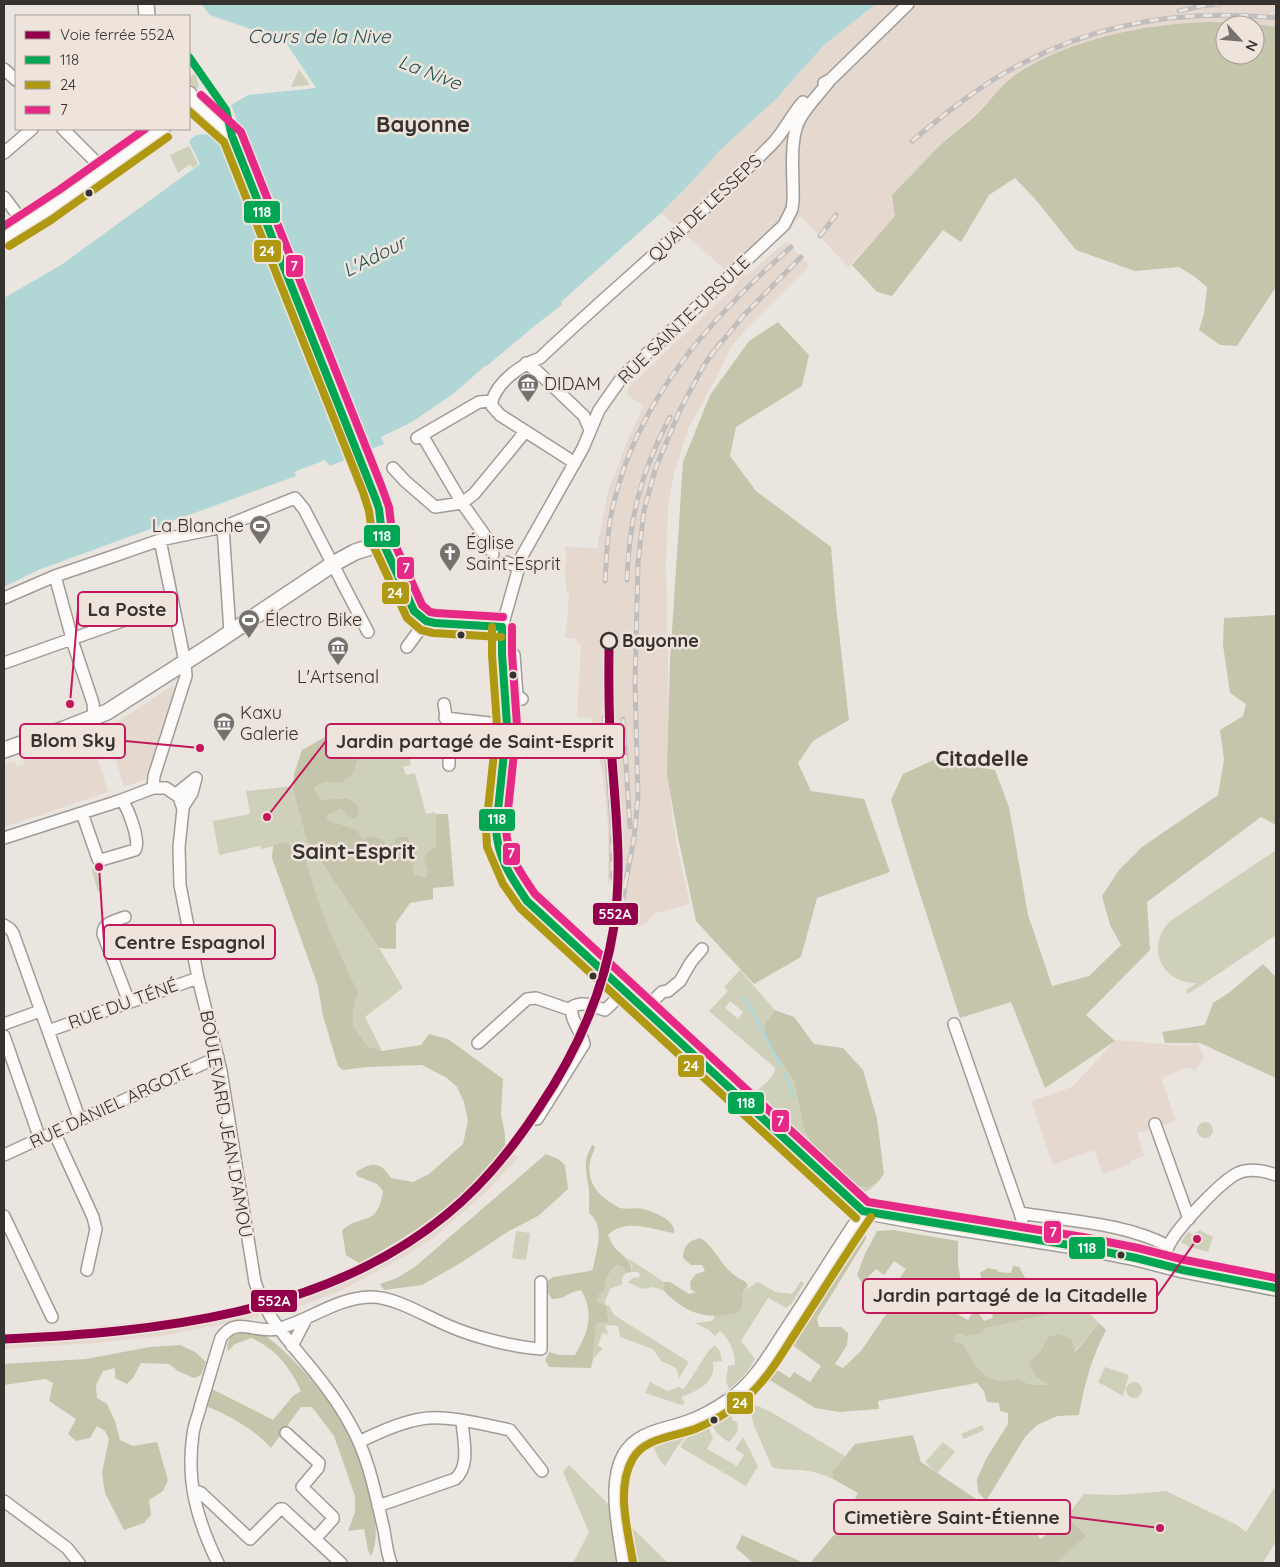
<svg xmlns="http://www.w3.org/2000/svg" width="1280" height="1567" viewBox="0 0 1280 1567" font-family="Quicksand,sans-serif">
<rect width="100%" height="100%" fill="#ebe5e0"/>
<path fill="#e4d8cf" d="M876,4h400v34l-21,-13h-30l-210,52 -36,34 -31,26 -54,59 2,20 -48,51 -47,-51 -18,20 -29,24 -12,12 4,4 41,-35 22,25 -62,62 -16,19 -12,25 -31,57 -14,44 -6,34 -2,57 4,207 1,35 5,36 14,62 -35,9 -10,12 -16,2 -18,-3 3,-40 -6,-1v-57l-5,-50 -10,-47 -2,-1 1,-10 -15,-1 4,-72 -4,-2 1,-4 -13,-1 1,-12 1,-1 2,-32 -3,-1v-11h-1l1,-28 -2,-6 33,1 12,-60 20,-51 15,-31 -17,-11 1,-7 111,-106 -78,-69 31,-31 27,-31 57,-52 48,-54z
M172,686l4,2 -30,91 -22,8 -16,-53 3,-8z
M90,734l18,58 -104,35v-62l11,-4 2,6 8,-3 -2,-6z
M1116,1040l72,6 7,-3 3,1 6,14 -9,13 -6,-4 -28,11 15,43 -39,12 7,23 -14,5 1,3 -28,10 -9,-24 -41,15 -22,-64 41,-14z
M505,1147l13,11 -34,36 -51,44 -29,19 -64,34 -37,14 -28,8 -4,-14 52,-19 64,-31 27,-18 31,-23 26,-24z
M255,1304l4,13 -98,19 -68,7 -89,6v-16l78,-5 63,-7 37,-4z"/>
<path fill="#cfd0ba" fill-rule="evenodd" d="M299,69l11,16 -19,2z
M189,73l2,3 4,-3 4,13 -2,2h-3l-5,-6z
M189,146l9,18 -5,4 -3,-4 -12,9 -8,-18z
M391,726c16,2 17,26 20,39l-8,2 3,8 9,-2 11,41 9,-2 1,4v30l-9,6 1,17 -1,9 -13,-4 -1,-8 4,-13 -29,-4 -24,-9 -8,-11 -29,-9 1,-5 13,-6 7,7 -2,-18 -25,2 -7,-12 10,-6 17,1 12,-9 6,-18 -4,-21z
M293,786v4l14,51 72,107 24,40 -38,29 17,34 -15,-5 -14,-21v-15l5,-18c-22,-46 -44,-93 -56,-142l-29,-4 -12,3 -1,-3 -41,9 -6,-34 37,-7 -4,-23z
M1276,850v85l-88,59 -2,-4 11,-7c-36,0 -52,-36 -27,-62z
M94,866l9,24 -5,2 -6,-20z
M740,970l35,40 -11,15 3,15 27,41 9,45 66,61 9,-5c-6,6 -11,12 -20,10l-108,-96c8,-7 24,-17 25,-28l-66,-57 19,-20 -4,-4zM730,1001l13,11 -5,7 -13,-11z
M1197 1130a8 8 0 1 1 16 0a8 8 0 1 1-16 0Z
M1199,1230l14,7 -5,15 -18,-5 -9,-5 7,-10 5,2z
M516,1231l14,2 -4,27 -14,-2z
M628,1258l36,24 -1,8 -10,-3 -11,2 -14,-7 5,-4 6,-1 1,-3 -3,-2h-6l1,-6z
M617,1265l5,1 4,7 -4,5v6l-12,5 -5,12 1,5 3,-1 5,10 75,47 -10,16 -3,-10 -15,-7 -8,-12 -33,-12 -2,-11 -13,-1 3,9 -6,-1 -4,13 5,2 -10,11 3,-36 13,-2 -3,-14 -9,-4 2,-9 5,-2c1,-10 4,-21 13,-27z
M801,1281l3,2 -12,20 -6,5 -18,-10 -27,43 14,18c-6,11 -15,22 -26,30l-3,-7 2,-16 7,-1c0,-13 -5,-25 -15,-34l-5,5 -6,-6 -14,-7 17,-2 3,-5 19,-3 8,-7 1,-15 15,-9 18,10 16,2z
M1069,1292l30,31 -25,29 -26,-15 -8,15 10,33h-19l-14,-6 -18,2 -10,-3 -14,-13 -12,-21 -9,-2 1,-6 4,-3 21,1 7,-6 59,-13 15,-17 2,-4z
M715,1345l5,7 2,9 -9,1c3,21 -15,29 -32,35l4,7 -4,1 -36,-12 5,-11 18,9 11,-4 5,2 25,-39z
M1105,1367l24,8 -6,21 -25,-14z
M1126 1390a8 8 0 1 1 16 0a8 8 0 1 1-16 0Z
M742,1399l29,13 74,44 -13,16 1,7c-10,-5 -21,-8 -32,-9 -11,-1 -18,1 -29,-3l-18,-41 -4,-17 -7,-1z
M726,1412l8,2 -3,1 2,6h3c5,8 -1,15 -7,21 -10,-6 -15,-10 -18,-22z
M707,1424l6,14 -6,11 30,17 7,-11 -9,-6 8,-12 15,29 -12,20 -66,-39 10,-14z
M694,1425v2l-17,20 -12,19c-7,-6 -10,-17 -15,-26z
M982,1425l2,5 -20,9 -3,-5z
M943,1442l12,10 -18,21 -12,-11z
M569,1465l99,98h-95l16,-31 -26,-60z
M1274,1488l2,2v51l-13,22h-207l29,-27 -18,-20 17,-22 35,1 47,-4 71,34 9,7z"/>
<path fill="#c4c5ab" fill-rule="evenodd" d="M1209,22l41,1 26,4v260l-39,59 -17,-1 -21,-15 5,-16 3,-27 -12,-10 -16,-10 -44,4 -59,-21 -40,-50 -21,-22 -26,17 -28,47 -18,-12 -51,66 -15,-4 -25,-27 43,-49 -3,-21c19,-19 37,-39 56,-57 10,-9 22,-17 32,-27 11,-11 21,-26 34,-35 53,-37 132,-52 195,-54zM1225,25h30v30h-30z
M778,322l31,33 -7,31 -66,41 -6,29 26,35 75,56 5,59 13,114 -36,21 -15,22 13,28 53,8 26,73 -73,26 -16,59 -47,27 -58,-63 -18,-84 -11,-62 3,-114 13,-199 27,-67 39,-54z
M1276,615v210l-15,-8 -114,85 3,48 -64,65 29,26 -70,47 -34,-86 -51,16 -49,-152 -20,-66 12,-26 35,-16 57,12 14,37 19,108 24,71 37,-10 32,-31 -11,-20 -8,-29 17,-26 23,-23 76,-52 6,-35 -4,-30 23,-14 3,-12 -16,-11 -7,-48 1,-27z
M351,727l5,2 2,3 -3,3 4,21 -6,18 -12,9 -17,-1 -10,6 7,12 26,-2 9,6 3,10 -4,5 -7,-3 -7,-7 -13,6 -1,5 29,9 8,11 6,-4 13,4 5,9 10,-12h9l10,16 -4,13 1,8 12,4 2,-9 -4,-7 3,-10 9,-6v-32h12l6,72 -21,2v11l-23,4 -14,20v26l-17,-1 -72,-107 -14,-51 1,-16 8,-24 34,-19z
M284,842l19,8c11,49 33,96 55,142l-5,18v15l14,21 15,5 39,-6 8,-11 19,5 55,40 -2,36 4,19v13c-11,12 -22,25 -33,37 -33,32 -72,58 -113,79l-13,-8 -4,-24c18,-19 35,-1 41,-40l-6,-7 -20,-8 -1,-4c16,-10 24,-11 35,6l22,4 16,-8 34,-30 5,-23 -4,-19 -7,-15 -10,-9 -25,-13 -55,2 -24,3 -5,-4 -15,-50 -5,-30 -46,-128 1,-12z
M1263,964l13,13v101l-76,-35h-35l-3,-11 43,-7 8,-22 17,-11z
M775,1010l19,7 20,27 29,4 20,22 14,49 7,55 -6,8 -9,5 -12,-1 -24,-18 -18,-17 -12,-25 -9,-45 -27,-41 -3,-15z
M592,1145h2l1,3c-11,22 -6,41 15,54 3,1 6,5 10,6 7,2 16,-1 23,1 11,3 33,11 31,24 -20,-3 -49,-16 -66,2 3,7 6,13 11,17 8,7 13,9 12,20l-5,1 -4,-7 -5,-1c-9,6 -12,17 -13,27l-5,2 -2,8 9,4 3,16 -13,1 -3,36 -2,9 -42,-1 -4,-7 4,-8 10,3h16c13,-23 20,-41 6,-65 -13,2 -15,9 -29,9l-5,-7 1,-11 5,-4 37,-6 3,-2c3,-19 13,-42 -4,-56 0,-10 1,-20 -1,-29 -2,-18 -5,-22 4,-39z
M546,1154l12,5 7,6 3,24 -30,27 -29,15 -47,31 -40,23 -38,5 -4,-6 17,-6 19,-12z
M863,1230l3,2v7l-49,79 2,9h22l7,6 -1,12 -12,19 8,4 18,-17 28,-41 -5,-18 8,-3 14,-20 -12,-8 -10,14 -8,-6 -14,14 -5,-8 8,-21 12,-23 16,-1 65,11v25l5,25 -11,20 16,9 7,-12 9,13 9,-3 -13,-45 8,-5 10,2v2l13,1 2,-7 6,1 13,23 1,12 21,-1 -1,-16 14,-5 2,12 -6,2 -9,16 -8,5 -59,13 -7,6 -15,2 -6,-3 -4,3 -1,6 9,2 12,21 14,13 10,3 18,-2 14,6h18l-14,-9 -6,-14 11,-10 8,-15 11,-3 13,6 3,12 24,-29 7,7c-14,27 -22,55 -27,85l-22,1 -20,9 -12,12 -39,64 -8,-9 -1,-13 9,-20 22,-35v-11l-8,-2 -1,-8 -12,-1 -3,-11 -7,-8 -99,18 1,8 -40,3 -24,-4 -50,-31 7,-10 18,11 4,-6 16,10 11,-16 -30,-22z
M701,1238c19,14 20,33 45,44l2,4 -5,5c-1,5 1,15 -3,19 -3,4 -10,4 -14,5 -26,4 -45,-6 -63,-25l1,-8h6l19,12 7,-2 -5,-2 -1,-8 6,-8 9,-3 -3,-6h-11l-8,-7c0,-12 6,-18 18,-20z
M242,1332c5,0 11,-1 16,0 12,4 32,25 41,34 41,45 65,84 74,145 3,15 5,31 -2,45l-3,-6 -4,-21 -16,2 7,-19v-16l-21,-60 -22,-29h-11l-30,41c-17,-19 -41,-32 -65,-42l6,-17 61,31 20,-24 8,-5c-11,-24 -26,-43 -50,-53l-16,6 -7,7 -1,-6 4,-9z
M180,1345l15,7 11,10 -5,13 -7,3 -16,-7 -9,-7 -28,-1 -8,15 -6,6 -12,-6v-10l-12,3 -7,14 1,13 10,6 8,17 5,19 13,6 24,-4 11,38 -5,11 -14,9 2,15 -7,8 -20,7 -19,-37 -3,-20 7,-34 -4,-8 -8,-5 -7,12 -14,3 -8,-7 8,-15 -27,-18 4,-18 -8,-4 -41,6v-21l82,-5 64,-12z
M913,1435l8,27 91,61 15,-3 5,3 8,16c9,-4 11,-12 11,-22l16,-1 19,20 -30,27h-246l30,-35 18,-35 -25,-14 -1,-7 23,-28z
M742,1535l62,28h-51l-17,-15z"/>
<path fill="#b0d6d6" d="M199,4h677l-52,41 -48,54 -57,52 -27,31 -31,31 -100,89 1,3c-25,18 -50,40 -74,60l-3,1 -32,28 -41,28 -31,15 3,7 -54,22 -5,-6 -31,12 2,4 -258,94 -34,17v-289l57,-33 139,-101 -11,-22c5,-10 17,-8 26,-7l22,-13 -6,-17 17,-10 68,-7 -31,-47 -75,-26 -7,-9z"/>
<path fill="#ebe5e0" d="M231,105l137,349 -20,9 -126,-321 -3,-5 -12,-4 1,-2 6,1 21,-11 -6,-14z"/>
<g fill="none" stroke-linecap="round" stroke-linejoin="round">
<path stroke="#b0d6d6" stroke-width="3" d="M745,998l36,68
M785,1075l9,22"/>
<g stroke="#a09b97" stroke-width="14">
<path id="minor" d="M4,69l12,11
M824,83l6,-3 78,-76
M63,129l41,41
M4,153l28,-24
M4,197l21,28
M526,363l12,9 46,44 6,14
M492,401c6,-20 29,-36 48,-43 76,-72 158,-139 232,-214 12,-12 19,-29 31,-42
M492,401v5l8,9 75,48
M422,435l40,68 22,31 9,20
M417,438l62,-36 13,-1
M393,468l12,13 30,26 27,-4 12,-9 51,-62
M223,527l7,105
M506,562l12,5
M55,576l19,70 19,57 1,15
M4,598l51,-22 56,-19 49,-17 63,-13 72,-29 9,11 64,123
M502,627l20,-71 61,-108 16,-38 24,-34 161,-151 8,-16 1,-8c1,-23 -5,-64 8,-84 8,-13 20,-25 29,-37
M502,643l12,12 3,41 5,3
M407,647l19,-26
M4,663l169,-60
M444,704l5,30v31
M445,718l62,7
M153,788l1,-12 32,-100 -1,-14 -25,-122
M176,794l20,-16
M183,807l9,-14 4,-15
M82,813l16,46 3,1 34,-10c6,-9 -7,-41 -13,-50
M4,838l115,-37 34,-13h13l13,9 4,12 -4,38 1,38 18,93 23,93 34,211c11,34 25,48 46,74 18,21 36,44 49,68 18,31 25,68 33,102 3,12 3,25 8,37
M125,917c-10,4 -22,5 -22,17l26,68
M4,925l6,4 3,4 67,187
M645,1009l17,-17 6,-1 12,-10 11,-19 11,-13
M4,1024l36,-13
M954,1024l66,189 2,7 -2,18
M48,1031l150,-53
M4,1036l36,103
M478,1043l49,-44 9,-1 35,12
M537,1119l47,-75c-2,-12 -15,-25 -12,-37 12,-7 21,0 33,3l19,-18
M1155,1124l34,95
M54,1132l39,85 3,12 -9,41
M4,1155l214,-98
M1020,1213c48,8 105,10 148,33
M4,1216l48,101
M1164,1266c1,-6 2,-13 4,-19 7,-17 53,-66 70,-74 12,-5 27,-2 38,2
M292,1346l14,-27
M286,1433l33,30 -1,5 -16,19 31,30v2l-18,20
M359,1442c18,-9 43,-20 62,-23 26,-5 64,6 89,11l32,41
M193,1490l8,3 49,46 30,-30h3l58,54
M4,1501l63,47 12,15
M378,1506l77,-27c16,-13 8,-40 7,-58
M218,1563c-21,-43 -32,-81 -25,-129 1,-10 6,-20 8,-30 7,-22 13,-44 20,-66 16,-23 34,-4 56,-9 32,-8 59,-31 93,-32 24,-1 57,20 79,29 25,11 64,21 92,23v-67
M623,1563c-4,-32 -16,-78 0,-108 14,-24 39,-25 62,-33 15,-5 31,-14 44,-23 24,-16 40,-44 55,-67 27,-40 52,-82 79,-121"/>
</g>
<g stroke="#a09b97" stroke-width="18">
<path id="secondary" d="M146,4l1,12
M189,94l5,8 38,34 140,353 7,20 4,34 12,24 19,44 6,6 6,4 9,2 67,4v27l5,71 -11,104c2,27 14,51 31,72l336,310 65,12 153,24 55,11 47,12 93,18
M4,237c56,-31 105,-73 158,-108
M4,750l60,-21 43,-17 108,-69 118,-79 22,-12 28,-9"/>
</g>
<use href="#minor" stroke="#fcfbfa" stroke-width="11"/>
<use href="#secondary" stroke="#fcfbfa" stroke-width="15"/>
<g stroke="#c0bebd" stroke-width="5">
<path id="rail" d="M1179,11l22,-5 19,-2
M912,141c35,-29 72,-59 113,-79 79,-41 163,-53 251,-44
M820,236l16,-21
M716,349l28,-34 57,-58
M627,580c2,-62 14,-108 43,-163
M605,581c2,-27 2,-53 9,-79 25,-105 99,-186 177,-255
M604,718l8,107v52
M623,719l7,108
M626,881l8,-43 4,-41 -3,-113 3,-121 6,-53 12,-43 24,-57 24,-45 16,-22
M619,924l8,-50"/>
</g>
<use href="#rail" stroke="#efe4dc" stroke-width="3" stroke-dasharray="9" stroke-linecap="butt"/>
<g stroke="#efe4dc" stroke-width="11">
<path id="bus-1" d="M189,57l37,53 6,26 144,364 3,9 4,34 31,68 12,10 9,2 67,4
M502,627v27l5,71 -11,104c2,30 15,48 31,72l336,310 218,36 55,11 47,12 93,18"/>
</g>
<g stroke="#efe4dc" stroke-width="11">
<path id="bus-2" d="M189,111l35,31 139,350 6,19 5,36 33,71 14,12 12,3 68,4
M9,246l42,-26 117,-83
M492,627v28l5,70 -11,103 1,19 16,37 17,24 336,310
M633,1562c-5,-31 -17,-72 -1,-102 11,-22 42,-23 63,-31 17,-7 34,-17 49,-29 20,-17 34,-40 48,-62 27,-41 52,-82 79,-121"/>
</g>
<g stroke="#efe4dc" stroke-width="11">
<path id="bus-3" d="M201,95l40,37 140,353 8,22 4,33 29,65 8,7 6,1 67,4
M4,226l55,-36 86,-61
M512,627v27l5,71 -11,104c1,25 15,45 29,65l333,308 215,35 55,11 47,12 91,18"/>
</g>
<use href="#bus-1" stroke="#00a651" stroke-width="8"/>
<use href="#bus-2" stroke="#af9913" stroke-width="8"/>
<use href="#bus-3" stroke="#e62987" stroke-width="8"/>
<g stroke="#efe4dc" stroke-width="12">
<path id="rail-1" d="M4,1339c152,-7 320,-24 442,-124 37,-30 67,-67 93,-107 37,-55 65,-116 75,-182 9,-60 1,-120 -3,-181 -3,-34 -2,-69 -2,-104"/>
</g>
<use href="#rail-1" stroke="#92004c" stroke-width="9"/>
</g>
<defs>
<g id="museum-pin" transform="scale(1.125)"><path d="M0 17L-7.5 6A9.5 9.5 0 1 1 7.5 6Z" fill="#75716d" stroke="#efe4dc"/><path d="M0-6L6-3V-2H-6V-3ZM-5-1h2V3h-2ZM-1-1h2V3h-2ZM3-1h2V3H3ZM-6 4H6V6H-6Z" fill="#fff"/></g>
<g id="stadium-pin" transform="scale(1.125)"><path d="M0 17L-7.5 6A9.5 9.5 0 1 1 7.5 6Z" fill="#75716d" stroke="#efe4dc"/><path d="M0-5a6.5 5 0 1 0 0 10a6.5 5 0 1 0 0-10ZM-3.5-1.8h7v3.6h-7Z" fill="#fff"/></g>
<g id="church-pin" transform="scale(1.125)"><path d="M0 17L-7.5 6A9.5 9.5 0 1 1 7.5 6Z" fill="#75716d" stroke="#efe4dc"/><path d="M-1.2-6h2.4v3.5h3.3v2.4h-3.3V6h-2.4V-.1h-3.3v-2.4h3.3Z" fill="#fff"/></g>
</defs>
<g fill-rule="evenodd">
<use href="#museum-pin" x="528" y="384"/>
<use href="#stadium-pin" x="260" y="526"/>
<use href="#church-pin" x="450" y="553"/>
<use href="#stadium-pin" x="249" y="620"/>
<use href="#museum-pin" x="338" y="647"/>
<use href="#museum-pin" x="224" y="723"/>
</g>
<g fill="#36322f" stroke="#efe4dc" stroke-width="2">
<circle cx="89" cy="193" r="4.5"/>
<circle cx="461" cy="635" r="4.5"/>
<circle cx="513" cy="675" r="4.5"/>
<circle cx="593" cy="976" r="4.5"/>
<circle cx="1121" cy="1255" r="4.5"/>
<circle cx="714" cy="1420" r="4.5"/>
</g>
<circle fill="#efe4dc" stroke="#36322f" stroke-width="2.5" cx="609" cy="641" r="8"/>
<g text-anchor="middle" stroke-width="5" stroke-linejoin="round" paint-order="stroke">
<g font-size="18" fill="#36322f" stroke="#efe4dc">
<text transform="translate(705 208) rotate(-43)" y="6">QUAI DE LESSEPS</text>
<text transform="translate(684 320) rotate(-44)" y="6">RUE SAINTE-URSULE</text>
<text transform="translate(123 1004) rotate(-20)" y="6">RUE DU TÉNÉ</text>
<text transform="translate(111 1106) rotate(-25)" y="6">RUE DANIEL ARGOTE</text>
<text transform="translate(226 1124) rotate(80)" y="6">BOULEVARD JEAN D'AMOU</text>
</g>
<g font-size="18" fill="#36322f" stroke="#efe4dc" text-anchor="start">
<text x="544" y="390">DIDAM</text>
<text x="244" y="532" text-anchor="end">La Blanche</text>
<text x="466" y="549">Église<tspan x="466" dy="21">Saint-Esprit</tspan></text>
<text x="265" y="626">Électro Bike</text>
<text x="338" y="683" text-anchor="middle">L'Artsenal</text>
<text x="240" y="719">Kaxu<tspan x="240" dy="21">Galerie</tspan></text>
</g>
<g font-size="18" font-weight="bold" fill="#36322f" stroke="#efe4dc" text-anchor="start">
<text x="622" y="647">Bayonne</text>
</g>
<g font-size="19" font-style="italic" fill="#1e5052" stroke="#efe4dc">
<text x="319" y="43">Cours de la Nive</text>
<text transform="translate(430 72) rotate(21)" y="7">La Nive</text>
<text transform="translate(374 256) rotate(-27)" y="7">L'Adour</text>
</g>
<g font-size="22" font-weight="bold" fill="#36322f" stroke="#efe4dc">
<text x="423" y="132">Bayonne</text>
<text x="982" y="766">Citadelle</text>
<text x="354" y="859">Saint-Esprit</text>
</g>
</g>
<path fill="none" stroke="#c2185b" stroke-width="2" d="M70 704L78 609M200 748L125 741M267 817L326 741M99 867L104 942M1197 1239L1157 1296M1160 1528L1070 1517"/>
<g fill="#c2185b" stroke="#efe4dc" stroke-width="2">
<circle cx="70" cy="704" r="5"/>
<circle cx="200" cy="748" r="5"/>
<circle cx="267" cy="817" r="5"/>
<circle cx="99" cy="867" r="5"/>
<circle cx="1197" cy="1239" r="5"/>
<circle cx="1160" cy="1528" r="5"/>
</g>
<g fill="#efe4dc" stroke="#c2185b" stroke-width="2">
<rect x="78" y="592" width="99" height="34" rx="5"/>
<rect x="20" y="724" width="105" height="34" rx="5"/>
<rect x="326" y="724" width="298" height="34" rx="5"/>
<rect x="104" y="925" width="171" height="34" rx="5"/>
<rect x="863" y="1279" width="294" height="34" rx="5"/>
<rect x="834" y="1500" width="236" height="34" rx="5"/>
</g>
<g font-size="19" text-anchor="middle" font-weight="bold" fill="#36322f">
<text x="127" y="616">La Poste</text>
<text x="73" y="747">Blom Sky</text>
<text x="475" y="748">Jardin partagé de Saint-Esprit</text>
<text x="190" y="949">Centre Espagnol</text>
<text x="1010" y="1302">Jardin partagé de la Citadelle</text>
<text x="952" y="1524">Cimetière Saint-Étienne</text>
</g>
<g stroke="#efe4dc" stroke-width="2">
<rect x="243" y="200" width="38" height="24" rx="5" fill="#00a651"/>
<rect x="253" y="239" width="29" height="24" rx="5" fill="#af9913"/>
<rect x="285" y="254" width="19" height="24" rx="5" fill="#e62987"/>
<rect x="363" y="524" width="38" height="24" rx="5" fill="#00a651"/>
<rect x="396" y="556" width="19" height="24" rx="5" fill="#e62987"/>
<rect x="381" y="581" width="29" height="24" rx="5" fill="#af9913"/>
<rect x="478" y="808" width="38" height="24" rx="5" fill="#00a651"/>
<rect x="502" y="842" width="19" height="24" rx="5" fill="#e62987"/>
<rect x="592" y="902" width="47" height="24" rx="5" fill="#92004c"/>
<rect x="677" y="1054" width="28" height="24" rx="5" fill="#af9913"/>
<rect x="727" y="1091" width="38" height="24" rx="5" fill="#00a651"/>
<rect x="771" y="1109" width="19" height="24" rx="5" fill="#e62987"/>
<rect x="1043" y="1220" width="19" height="24" rx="5" fill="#e62987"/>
<rect x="1068" y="1236" width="38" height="24" rx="5" fill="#00a651"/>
<rect x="250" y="1289" width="48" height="24" rx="5" fill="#92004c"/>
<rect x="726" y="1391" width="28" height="24" rx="5" fill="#af9913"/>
</g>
<g font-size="14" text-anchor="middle" font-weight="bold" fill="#fff">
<text x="262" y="217">118</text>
<text x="267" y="256">24</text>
<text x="294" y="271">7</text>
<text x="382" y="541">118</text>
<text x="406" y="573">7</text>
<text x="395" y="598">24</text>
<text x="497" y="824">118</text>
<text x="511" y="858">7</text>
<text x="615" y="919">552A</text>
<text x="691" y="1071">24</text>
<text x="746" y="1108">118</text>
<text x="780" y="1126">7</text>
<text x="1053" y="1237">7</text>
<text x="1087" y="1253">118</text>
<text x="274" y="1306">552A</text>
<text x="740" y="1408">24</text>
</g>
<rect width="1280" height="1567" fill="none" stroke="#36322f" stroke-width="10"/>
<rect x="15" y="15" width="175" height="115" fill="#efe4dc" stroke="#a59d97"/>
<rect x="25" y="31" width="25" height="8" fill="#92004c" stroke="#a59d97"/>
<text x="60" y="40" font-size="15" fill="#36322f">Voie ferrée 552A</text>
<rect x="25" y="56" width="25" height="8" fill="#00a651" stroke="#a59d97"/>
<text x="60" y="65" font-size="15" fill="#36322f">118</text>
<rect x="25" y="81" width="25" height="8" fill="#af9913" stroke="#a59d97"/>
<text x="60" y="90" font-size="15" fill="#36322f">24</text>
<rect x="25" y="106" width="25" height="8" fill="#e62987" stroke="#a59d97"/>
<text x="60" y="115" font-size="15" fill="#36322f">7</text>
<g transform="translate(1240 40) rotate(116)"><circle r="24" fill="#efe4dc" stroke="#a59d97"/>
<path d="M0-4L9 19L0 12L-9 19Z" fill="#75716d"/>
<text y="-8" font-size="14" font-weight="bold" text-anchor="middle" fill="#36322f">N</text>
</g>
</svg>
